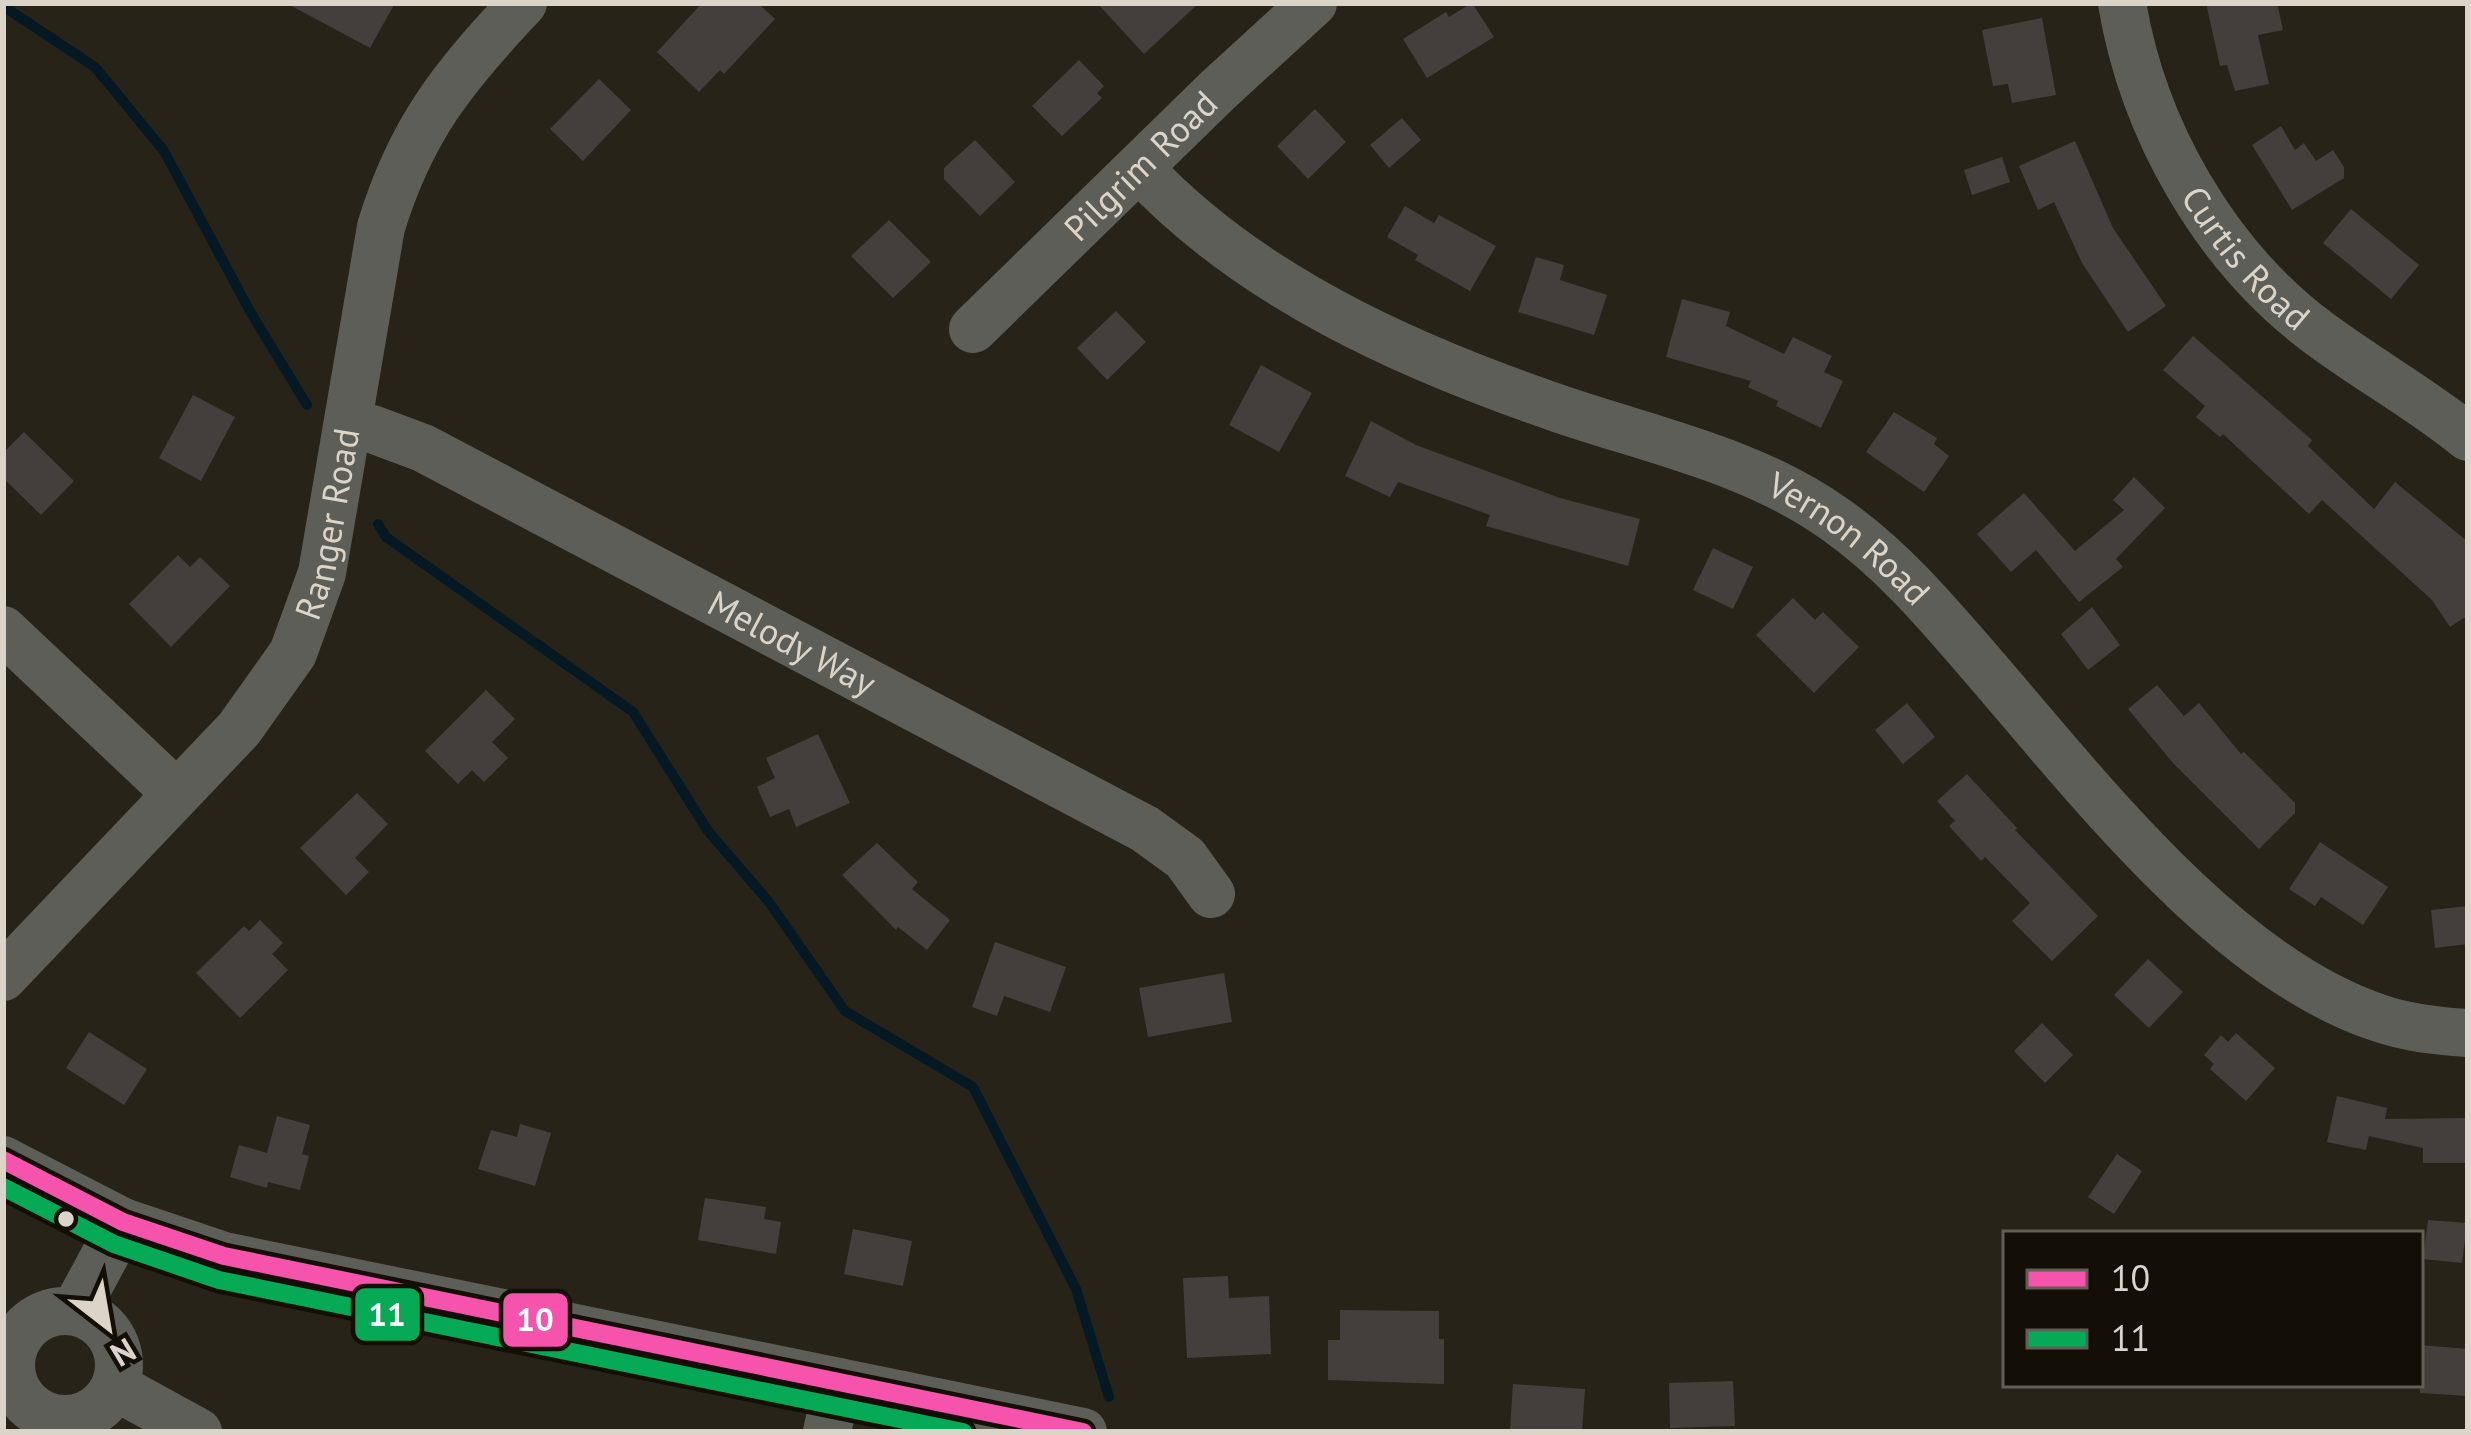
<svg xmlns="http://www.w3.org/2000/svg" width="2471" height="1435" viewBox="0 0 2471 1435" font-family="'PT Sans',sans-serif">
<rect width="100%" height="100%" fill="#282318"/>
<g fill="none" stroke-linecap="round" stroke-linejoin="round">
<path stroke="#041924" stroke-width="10" d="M3,6l92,61 69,84 87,162 56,92
M378,524l8,13 247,175 75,119 61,71 76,109 128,76 103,202 33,108"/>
</g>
<path fill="#443e3d" d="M286,3h109l-25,45z
M702,3h56l17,16 -51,55 -4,-4 -21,22 -42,-40z
M1097,3h102l-55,51z
M1472,3l22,34 -67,41 -24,-39 43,-27 3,5z
M2206,3h71l6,27 -25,5 11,49 -34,7 -8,-26 -7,1z
M2042,18l14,77 -44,8 -4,-19 -15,2 -11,-56z
M1079,60l25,26 -7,7 5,5 -40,38 -30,-30z
M599,79l32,31 -48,51 -33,-32z
M1315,109l31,33 -38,37 -31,-33z
M1402,118l19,22 -32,28 -19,-23z
M2281,126l14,24 9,-7 12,18 17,-11 11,17v11l-52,32 -40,-65z
M975,140l40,42 -35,34 -36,-37v-11z
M2075,141l38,87 53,78 -38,26 -46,-69 -28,-61 -16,8 -19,-44z
M2002,157l8,25 -38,13 -8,-25z
M1405,206l29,17 5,-8 57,31 -26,45 -55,-31 3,-5 -31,-18z
M2351,209l68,56 -28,34 -68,-56z
M889,220l42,42 -38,36 -42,-42z
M1536,257l28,8 -4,15 47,15 -13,40 -76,-23z
M1682,299l48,13 -4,14 58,28 9,-17 39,19 -8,16 19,9 -22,47 -45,-22 2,-5 -30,-14 3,-6 -85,-24z
M1116,311l30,31 -39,38 -30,-32z
M2193,336l119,104 -4,6 66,63 21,-27 73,60v73l-18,12 -18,-27 -110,-100 -13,14 -86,-80 -3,3 -24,-20 9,-11 -42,-36z
M1261,365l51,28 -33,59 -50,-27z
M193,395l42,22 -34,64 -42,-23z
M1894,412l43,26 -3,6 15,12 -25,36 -58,-40z
M1371,421l45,24 144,53 80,21 -12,47 -142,-40 4,-11 -92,-33 -8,15 -45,-21z
M24,432l50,49 -33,34 -38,-37v-25z
M2134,477l31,31 -49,51 7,8 -44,35 -43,-52 -25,22 -34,-38 47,-41 51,58 49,-41 -11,-10z
M1713,548l40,19 -20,42 -40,-19z
M178,555l12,12 10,-10 30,29 -59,61 -42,-43z
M1793,598l22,22 8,-8 36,35 -45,46 -58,-58z
M2092,607l28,38 -32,25 -27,-36z
M2157,685l27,31 15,-13 42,51 3,-2 51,51v10l-36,36 -86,-86 -45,-54z
M486,690l29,29 -23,23 16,16 -24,24 -12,-12 -14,14 -33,-33z
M1907,703l28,34 -32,27 -28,-34z
M818,734l32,69 -54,24 -7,-18 -19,8 -13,-30 18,-9 -9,-20z
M1967,774l50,54 -2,2 83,86 -46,45 -40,-40 18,-18 -45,-46 -4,4 -32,-35 6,-5 -18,-20z
M357,793l31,31 -33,34 14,14 -23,23 -46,-47z
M2320,842l68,45 -25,38 -42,-28 -6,9 -26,-17z
M877,843l41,39 -6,7 38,31 -23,30 -29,-23 -2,3 -54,-55z
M2468,906v38l-33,4 -4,-38z
M260,920l23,23 -11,11 16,16 -48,48 -44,-45 48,-47 5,5z
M995,942l71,25 -16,45 -46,-16 -7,20 -25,-9z
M2148,959l35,33 -34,36 -35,-33z
M1224,973l8,49 -84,15 -9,-49z
M2042,1023l31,32 -28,28 -31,-32z
M89,1032l58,37 -23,36 -58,-37z
M2236,1033l39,35 -29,33 -36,-32 4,-5 -10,-9 17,-20 7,7z
M2337,1096l50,12 -2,11 83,-1v45h-45v-15l-54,-12 -3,14 -39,-8z
M277,1116l33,9 -8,29 7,2 -9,34 -32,-8 -1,6 -37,-11 9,-32 28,8z
M520,1124l31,9 -16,53 -57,-17 13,-39 26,7z
M2117,1154l25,17 -28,43 -26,-17z
M705,1198l61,9 -2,12 17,3 -5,32 -78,-14z
M2428,1220l39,3 -5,40 -39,-4z
M853,1229l59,12 -9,45 -59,-12z
M1228,1276l1,22 40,-2 2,58 -84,4 -4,-80z
M1340,1310l99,1v28h5v45l-116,-4v-40h12z
M2420,1345l48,4v47l-48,-3z
M1733,1381l2,45 -65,2 -1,-45z
M1513,1384l72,5 -3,43 -72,-2z"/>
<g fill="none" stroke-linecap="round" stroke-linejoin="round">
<g stroke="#5e5e58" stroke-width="48">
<path id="s1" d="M2122,3c21,126 92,251 194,328 49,37 104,67 152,106"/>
<path id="s2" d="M1139,168c111,119 269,189 421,241 94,32 194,52 276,111 57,40 102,94 147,146 103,119 243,302 396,352 28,10 59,13 89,15"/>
<path id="s3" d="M973,329l245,-239 95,-87"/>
<path id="s4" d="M349,426l23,3 51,19 722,381 40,29 26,36"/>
<path d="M3,630l173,163"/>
<path id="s5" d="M3,977l236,-248 54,-76 29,-80 59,-346c30,-98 72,-150 142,-224"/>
<path d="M3,1160l120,62 101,34 859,176"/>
<circle cx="65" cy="1365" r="54"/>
<path d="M75,1311l48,-89"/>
<path d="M116,1387l82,45"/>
<path d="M827,1432l11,-50"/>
</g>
<g stroke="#130f07" stroke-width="27">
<path id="bus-1" d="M3,1160l120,62 101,34 859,176"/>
</g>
<g stroke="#130f07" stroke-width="27">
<path id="bus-2" d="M3,1187l111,57 105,36 744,152"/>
</g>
<use href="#bus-1" stroke="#f653ac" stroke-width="18"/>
<use href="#bus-2" stroke="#06aa56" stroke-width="18"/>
</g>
<circle fill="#dbd5c9" stroke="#130f07" stroke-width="4.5" cx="66" cy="1219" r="10"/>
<g text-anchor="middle" stroke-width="9" stroke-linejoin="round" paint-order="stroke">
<g font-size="36" fill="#dbd5c9" stroke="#130f07">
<text dy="13" stroke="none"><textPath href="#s3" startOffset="234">Pilgrim Road</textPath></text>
<text dy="13" stroke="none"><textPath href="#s1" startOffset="288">Curtis Road</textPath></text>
<text dy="13" stroke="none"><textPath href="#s5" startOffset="570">Ranger Road</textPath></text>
<text dy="13" stroke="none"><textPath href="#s2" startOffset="810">Vernon Road</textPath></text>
<text dy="13" stroke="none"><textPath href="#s4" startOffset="495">Melody Way</textPath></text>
</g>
</g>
<g stroke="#130f07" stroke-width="4.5">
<rect x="353" y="1286" width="69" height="57" rx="12" fill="#06aa56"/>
<rect x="501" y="1291" width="69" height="58" rx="12" fill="#f653ac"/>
</g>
<g font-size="33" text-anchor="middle" font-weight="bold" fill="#fff">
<text x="387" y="1326">11</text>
<text x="535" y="1331">10</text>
</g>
<rect width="2471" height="1435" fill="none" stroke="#dbd5c9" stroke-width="12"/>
<rect x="2003" y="1231" width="420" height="156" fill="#130f07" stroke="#635e55" stroke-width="3"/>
<rect x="2027" y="1270" width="60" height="18" fill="#f653ac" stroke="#635e55" stroke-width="3"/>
<text x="2111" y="1291" font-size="36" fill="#dbd5c9">10</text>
<rect x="2027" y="1330" width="60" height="18" fill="#06aa56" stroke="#635e55" stroke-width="3"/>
<text x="2111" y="1351" font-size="36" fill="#dbd5c9">11</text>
<g transform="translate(108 1327) rotate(149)" stroke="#130f07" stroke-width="9" paint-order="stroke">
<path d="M0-9L21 45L0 30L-21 45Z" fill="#dbd5c9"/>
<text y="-18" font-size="33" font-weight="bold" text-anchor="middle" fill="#dbd5c9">N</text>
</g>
</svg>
